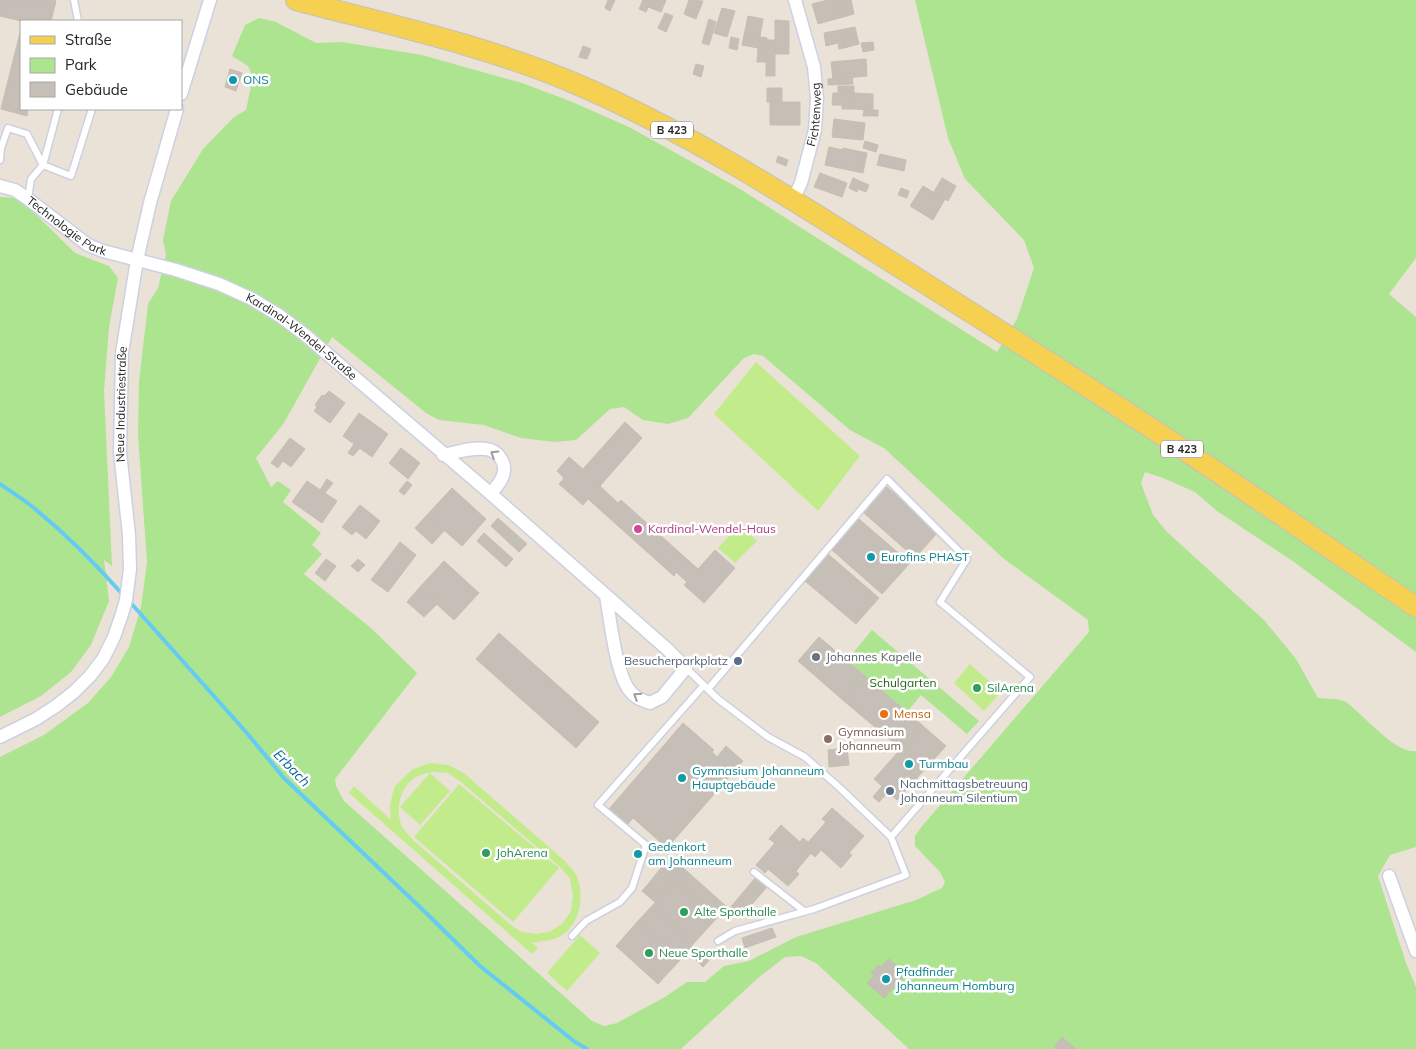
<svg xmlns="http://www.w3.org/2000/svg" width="1416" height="1049" viewBox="0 0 1416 1049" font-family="Mulish,sans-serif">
<rect width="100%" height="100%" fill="#eae2d7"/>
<path fill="#ace490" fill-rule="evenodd" d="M915,0h501v258l-27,36 27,23v335l-122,-90 -77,-51 -22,-19 -32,-14 -18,-6 -4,11 12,32 14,17 97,88 32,39 22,39c8,1 21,0 28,4 16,11 50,53 70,49v96l-26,8 -12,21 28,87 10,24v62h-507l-93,-86 -15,-7 -16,1 -27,21 -77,71h-681v-292l44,-22 44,-32 23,-26 18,-30 12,-40 6,-45 -9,-127 1,-53 9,-78 10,-16 8,-34 -3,-14 8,-39 32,-52 30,-31 13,-8 7,-33 -5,-11 -16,-10 13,-31 14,-7 17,4 40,21 26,-1 80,13 100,28 48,18 59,26 106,59 262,166 20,-33 17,-51 -10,-28 -59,-61 -17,-41zM332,337l94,76 13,7 45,5 37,13 34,4 21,-2 34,-31 14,-2 19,13 25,4 20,-6 56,-60 10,-4 9,2 87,74 34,18 119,110 85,62 1,12 -166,193 -8,11v10l25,26 5,10 -3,6 -26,12 -120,37 -47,24 -25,5 -19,16h-18l-22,15 -48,26 -13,3 -12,-5 -248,-220 -8,-15 -1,-7 82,-106 -46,-45 -67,-54 18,-20 -10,-9 9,-12 -38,-31 8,-12 -13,-9 -7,6 -15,-29 28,-35z
M0,197l19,1 56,55 34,13 9,12 -9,49 -5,64 8,175 -8,-6 5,41 -18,44 -20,27 -30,24 -41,21z
M872,630l107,91 -12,13 -46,-39 -14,17 -60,-52z"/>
<path fill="#c2ec8b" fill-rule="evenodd" d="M756,362l104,94 -42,55 -104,-97z
M740,524l17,17 -22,22 -17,-15z
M970,664l31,28 -17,19 -30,-28z
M430,763l19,2 16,9 100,87c4,5 10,10 12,16 8,20 3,49 -18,60 -8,4 -18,4 -27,6l6,5 -6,6 -183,-161 5,-7 37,34 -1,-13 2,-11 3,-10 18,-17zM433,772l15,1 13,9 99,85 10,12 3,17 -2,15 -9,13 -13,8 -13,2 -14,-2 -11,-7 -98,-85c-4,-5 -10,-10 -12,-16 -6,-17 0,-40 17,-48 4,-2 11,-3 15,-4z
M430,773l20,18 -30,34 -20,-18z
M459,784l100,84 -46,54 -99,-85z
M580,935l20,18 -33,38 -20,-18z"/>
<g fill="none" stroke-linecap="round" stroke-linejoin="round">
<path stroke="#64cbf2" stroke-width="4" d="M0,484c10,7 20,13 29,20 35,28 66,59 95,92
M129,601l117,131 38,46 138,131 58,57 95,76 12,7"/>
</g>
<path fill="#c5bfb7" stroke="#c5beb1" d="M0,0h52l4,1 -5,20h-30l-21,-5z
M608,0h7l-5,11 -5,-3z
M643,0h8l-5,12 -7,-3z
M651,0h15l-5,12 -13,-5z
M689,0l14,1 -7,18 -12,-5z
M828,0h3l5,19 -18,5 -6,-20z
M831,0h20l3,14 -18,5z
M722,8l13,3 -8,26 -13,-4z
M665,13l8,3 -7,16 -8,-4z
M748,16l15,3 -5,29 -16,-3z
M709,19l7,3 -7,23 -7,-2z
M775,20l14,1v33h-14z
M855,27l4,17 -15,4 -4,-18z
M21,29v80h7l-1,7 -26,-7z
M840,30l4,18 -5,1 -1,-6 -12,3 -2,-13z
M731,37l8,2 -2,11 -8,-2z
M760,37l7,1 -1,24h-9l1,-14z
M766,40h9v36h-9z
M873,42l1,8 -11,2 -2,-9z
M583,46l8,3 -4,10 -8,-2z
M866,59l1,17 -34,3 -2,-17z
M696,64l8,2 -3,11 -8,-3z
M230,69l12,4 -6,18 -11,-4z
M852,77l1,7 -25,1v-6z
M838,86h16v7h-16z
M767,88h15v14h-15z
M833,93h21v16h-12v-4h-10z
M854,93l19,1v16l-19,-1z
M770,102h30v23h-30z
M864,110h14v6h-15z
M834,119l31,4 -2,17 -31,-3z
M865,141l13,4 -2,7 -13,-4z
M829,147l14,3v-2l24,5 -4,20 -38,-8z
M880,154l26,6 -2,11 -27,-6z
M778,156l10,4 -2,6 -10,-4z
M820,173l27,10 -5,14 -28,-10z
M853,178l16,7 -3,7 -8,-3 -1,3 -8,-4z
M942,178l14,8 -8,15 -14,-9z
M923,186l22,13 -12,21 -23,-14z
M901,188l8,3 -2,7 -9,-3z
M329,391l16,12 -15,20 -16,-12 3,-4 -2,-2 7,-10 2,1z
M359,413l29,21 -16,23 -29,-21z
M625,422l17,16 -42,48 18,17 3,-3 77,69 17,-19 20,18 -31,35 -20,-18 3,-3 -11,-10 -2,4 -86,-77 -5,6 -24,-21 5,-6 -7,-7 12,-14 14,12z
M290,438l15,11 -14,18 -8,-6 -5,7 -7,-5z
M354,444l6,4 -7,8 -5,-3z
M401,448l19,15 -12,16 -19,-16z
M327,479l6,4 -8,10 -5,-3z
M307,481l30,20 -15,22 -30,-21z
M407,481l5,4 -8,10 -5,-4z
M887,487l51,45 -23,26 -51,-45z
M452,488l34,31 -24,27 -35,-31z
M360,505l20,16 -14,18 -10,-8 -4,4 -10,-8z
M427,515l17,16 -12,13 -17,-16z
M498,518l29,26 -8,8 -28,-26z
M859,519l51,44 -28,31 -50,-44z
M484,533l29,26 -7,8 -29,-26z
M400,542l16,13 -28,37 -17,-12z
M828,554l51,44 -23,26 -51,-43z
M326,559l10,7 -11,15 -10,-8z
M358,559l7,6 -7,7 -7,-6z
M444,561l35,32 -25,27 -35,-32z
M419,588l18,16 -13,13 -17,-15z
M499,633l100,89 -23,26 -100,-89z
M819,637l46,39 -21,25 -46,-40z
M865,676l57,49 -21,24 -57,-48z
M683,723l31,27 -2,2 5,5 9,-11 17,15 -76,87 -34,-30 -6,7 -18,-16z
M922,725l24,21 -49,54 -9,-8 -9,10 -6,-5 9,-11 -8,-7z
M847,748l2,17 -20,2 -1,-17z
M832,808l32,28 -15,17 3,2 -11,13 -20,-18 -6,7 -11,-10 22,-25 -4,-3z
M781,825l19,17 3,-4 5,4 -4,5 7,6 -15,18 3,3 -11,12 -20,-17 -3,4 -9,-8 19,-22 -6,-4z
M671,857l56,50 -11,12 -56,-50z
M660,869l14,12 -12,14 -13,-12z
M755,878l11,10 -25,29 -11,-9z
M674,881l42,38 -22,24 -42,-37z
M649,883l13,12 -7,7 -13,-11z
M652,906l42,37 -13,16 -43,-38z
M638,921l43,38 -23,25 -42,-38z
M772,928l4,9 -31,11 -3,-10z
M705,949l8,7 -10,11 -7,-7z
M889,959l17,15 -22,24 -17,-15 7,-7 -3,-3 7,-8 3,2z
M1062,1037l14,12h-20l-2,-2z"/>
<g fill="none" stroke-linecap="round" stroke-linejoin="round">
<g stroke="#ccd0e1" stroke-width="9">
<path id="lane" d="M74,0l4,21
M0,160l1,-12 7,-20 19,6 16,31
M43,165l15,-56
M28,199l3,-20 12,-14 28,11 21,-67
M686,668l32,31 50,38 37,20 36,32 50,48 15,38 -92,34 -79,22 -17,10
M708,689l179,-210 80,80 -27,43 90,75 -139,160
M754,872l50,39
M572,936l14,-15 34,-19 12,-14 14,-43 -48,-40 106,-120"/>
</g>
<g stroke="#ccd0e1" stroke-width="15">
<g id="street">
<path d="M181,94l29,-94"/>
<path id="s1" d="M0,186l15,4 13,9 60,46 15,6 73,19 43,14 33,15 28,17 24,18 187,160 176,155 19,19 -24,29 -12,6c-8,-3 -15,-5 -20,-12 -14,-16 -20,-73 -24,-95"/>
<path id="s2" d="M793,200l8,-17 14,-53 2,-32 -3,-31 -19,-67"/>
<path d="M443,455c14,-3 29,-8 43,-6 14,2 22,16 16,29 -2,5 -8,11 -11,16"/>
<path id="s3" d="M0,737l36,-18 20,-13 18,-14 16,-16 13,-17 11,-22 8,-23 4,-14 4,-31 -1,-34 -9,-83 2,-99 15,-93 13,-57 27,-94"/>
<path d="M1389,876l27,75"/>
</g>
</g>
<g stroke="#c2c2c2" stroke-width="22">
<path id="primary" d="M296,0c94,25 188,45 278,83 124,53 238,129 352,201 76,48 153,97 228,146 88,58 175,118 262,177"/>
</g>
<use href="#lane" stroke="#fff" stroke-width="6"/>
<use href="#street" stroke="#fff" stroke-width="12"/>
<use href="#primary" stroke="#f5d051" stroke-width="20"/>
</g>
<defs><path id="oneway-chevron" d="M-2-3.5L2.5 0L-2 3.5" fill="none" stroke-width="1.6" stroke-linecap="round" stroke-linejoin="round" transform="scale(1.25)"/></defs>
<g stroke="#9d9d9d">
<use href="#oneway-chevron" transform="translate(494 454) rotate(-148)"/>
<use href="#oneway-chevron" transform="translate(637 696) rotate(-147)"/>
</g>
<g fill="#0f9aa8" stroke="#fff" stroke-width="2">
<circle cx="233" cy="80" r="5"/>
<circle cx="871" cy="557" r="5"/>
<circle cx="909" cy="764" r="5"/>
<circle cx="682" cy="778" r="5"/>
<circle cx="638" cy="854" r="5"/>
<circle cx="886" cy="979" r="5"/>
</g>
<circle fill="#d1479c" stroke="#fff" stroke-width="2" cx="638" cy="529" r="5"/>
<circle fill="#6b7280" stroke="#fff" stroke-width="2" cx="816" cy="657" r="5"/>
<g fill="#5c6f8a" stroke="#fff" stroke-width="2">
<circle cx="738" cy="661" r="5"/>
<circle cx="890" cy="791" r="5"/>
</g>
<g fill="#2e9e5b" stroke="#fff" stroke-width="2">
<circle cx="977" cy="688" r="5"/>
<circle cx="486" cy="853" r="5"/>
<circle cx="684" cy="912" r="5"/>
<circle cx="649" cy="953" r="5"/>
</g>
<circle fill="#e8710a" stroke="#fff" stroke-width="2" cx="884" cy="714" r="5"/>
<circle fill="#8d6e63" stroke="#fff" stroke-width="2" cx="828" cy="739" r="5"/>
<g text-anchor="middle" stroke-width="5" stroke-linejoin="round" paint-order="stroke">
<g fill="#fff" stroke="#676767" stroke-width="1">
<rect x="651" y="121.5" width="42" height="17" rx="4"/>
<rect x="1161" y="440.5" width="42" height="17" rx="4"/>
</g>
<g font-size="11" font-weight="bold" fill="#262626">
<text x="672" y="134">B 423</text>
<text x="1182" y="453">B 423</text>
</g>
<g font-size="12" fill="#0d838f" stroke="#fff" text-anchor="start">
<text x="243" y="84">ONS</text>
<text x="881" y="561">Eurofins PHAST</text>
<text x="919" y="768">Turmbau</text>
<text x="692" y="775">Gymnasium Johanneum<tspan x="692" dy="14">Hauptgebäude</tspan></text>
<text x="648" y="851">Gedenkort<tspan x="648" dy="14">am Johanneum</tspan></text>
<text x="896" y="976">Pfadfinder<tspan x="896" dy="14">Johanneum Homburg</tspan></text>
</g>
<g font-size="12" fill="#262626" stroke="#fff">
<text dy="4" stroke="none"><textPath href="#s2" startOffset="89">Fichtenweg</textPath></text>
<text dy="4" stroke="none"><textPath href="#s1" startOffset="79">Technologie Park</textPath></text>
<text dy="4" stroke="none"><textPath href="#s1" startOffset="342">Kardinal-Wendel-Straße</textPath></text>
<text dy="4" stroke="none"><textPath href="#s3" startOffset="391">Neue Industriestraße</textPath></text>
</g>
<g font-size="12" fill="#b23c85" stroke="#fff" text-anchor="start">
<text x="648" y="533">Kardinal-Wendel-Haus</text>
</g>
<g font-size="12" fill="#5b616d" stroke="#fff" text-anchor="start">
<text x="826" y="661">Johannes Kapelle</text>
</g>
<g font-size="12" fill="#4e5e75" stroke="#fff" text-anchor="end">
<text x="728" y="665">Besucherparkplatz</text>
<text x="900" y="788" text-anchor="start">Nachmittagsbetreuung<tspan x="900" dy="14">Johanneum Silentium</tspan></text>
</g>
<g font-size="12" fill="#256416" stroke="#fff">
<text x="903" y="687">Schulgarten</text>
</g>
<g font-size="12" fill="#27864d" stroke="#fff" text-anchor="start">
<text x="987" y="692">SilArena</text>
<text x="496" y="857">JohArena</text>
<text x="694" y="916">Alte Sporthalle</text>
<text x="659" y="957">Neue Sporthalle</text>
</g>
<g font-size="12" fill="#c56008" stroke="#fff" text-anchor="start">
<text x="894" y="718">Mensa</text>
</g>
<g font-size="12" fill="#785e54" stroke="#fff" text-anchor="start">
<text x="838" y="736">Gymnasium<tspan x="838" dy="14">Johanneum</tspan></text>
</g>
<g font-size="14" font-style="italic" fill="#086599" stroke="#fff">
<text transform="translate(292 768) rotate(46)" y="5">Erbach</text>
</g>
</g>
<rect x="20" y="20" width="162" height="90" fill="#ffffff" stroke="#a8a8a8"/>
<rect x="30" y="36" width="25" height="8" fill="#f5d051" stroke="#a8a8a8"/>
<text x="65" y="45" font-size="15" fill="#262626">Straße</text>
<rect x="30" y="58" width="25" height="15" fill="#ace490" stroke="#a8a8a8"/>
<text x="65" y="70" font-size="15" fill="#262626">Park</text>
<rect x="30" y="82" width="25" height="15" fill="#c5bfb7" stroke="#a8a8a8"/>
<text x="65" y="95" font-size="15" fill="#262626">Gebäude</text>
</svg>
